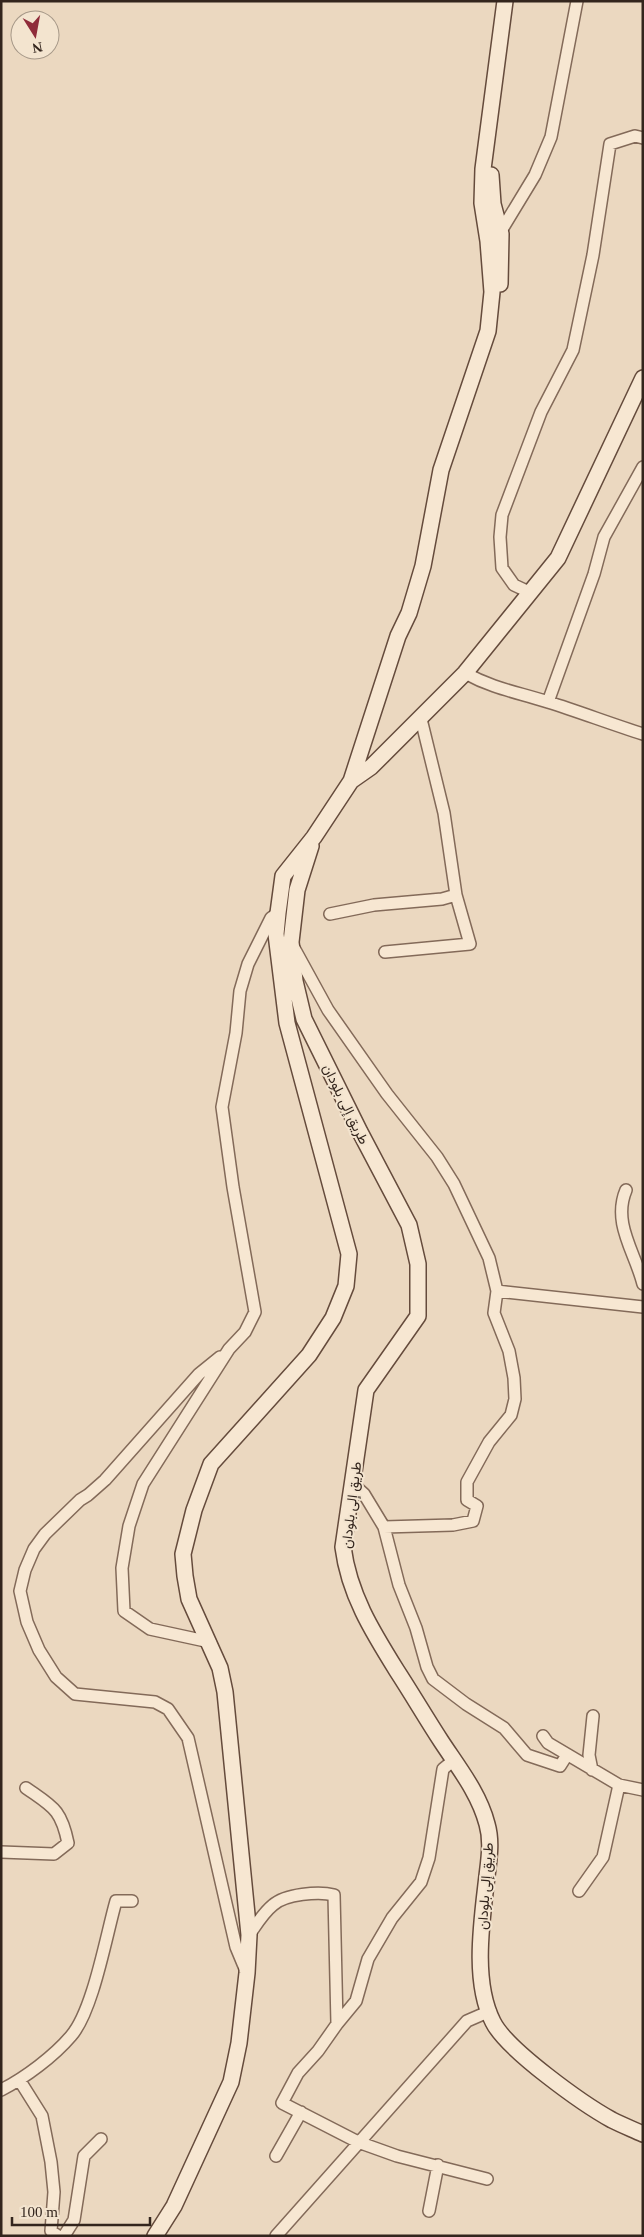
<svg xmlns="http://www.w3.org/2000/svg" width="644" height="2237" viewBox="0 0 644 2237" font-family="'Times New Roman',Vazirmatn,serif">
<rect width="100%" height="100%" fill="#ebd8c0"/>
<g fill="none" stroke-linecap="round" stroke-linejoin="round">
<g stroke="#836a59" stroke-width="14">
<path id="street" d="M498,236l37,-61 16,-38 26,-136
M529,592l-15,-7 -12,-17 -2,-31 2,-22 39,-103 32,-62 20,-95 17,-111 25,-8 8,2
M465,673c29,16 52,19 83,29 32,10 63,22 95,32
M548,702l46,-128 10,-37 39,-70
M330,914l44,-9 68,-6 14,-4
M294,948l34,62 59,84 50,63 17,27 35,74 8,33 -3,22 15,38 5,27 1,21 -4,16 -22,27 -22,40v18l10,6 -4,15 -20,4 -69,2
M385,952l85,-8 -14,-49 -12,-82 -23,-94
M626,1190c-14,33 9,62 17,94
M497,1291l146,16
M220,1357l-21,17 -94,106 -17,15 -8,5 -35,34 -11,15 -9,21 -5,21 7,31 12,28 17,27 19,17 80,8 13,7 20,29 48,209 10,24
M353,1484l11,10 20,33 15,58 17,43 11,39 6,12 33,25 38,24 23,27 33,11 7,-11
M210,1642l-60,-13 -26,-18 -2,-43 7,-42 14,-42 86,-135 16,-17 10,-20 -22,-125 -11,-80 14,-74 4,-42 8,-27 23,-46 7,-5
M543,1736l5,7 71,42
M592,1770l-3,-15 4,-39
M1,1852l53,2 14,-11c-7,-34 -15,-36 -42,-55
M579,1891l24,-34 16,-72 24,5
M249,1935c7,-10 14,-22 24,-30 12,-11 46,-14 61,-10l3,129 19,-23 12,-42 24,-41 29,-36 8,-24 14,-89 11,-9
M337,2024l-19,27 -20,22 -16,30 76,39 39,14 90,23
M20,2081l22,35 9,46 3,30 -3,39 7,5
M1,2090c24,-12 53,-34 70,-54 22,-25 35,-100 45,-135h16
M276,2156l25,-44
M429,2211l9,-46
M64,2236l10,-16 10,-64 17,-17
M276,2236l191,-215 23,-10"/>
</g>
<g stroke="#654b3c" stroke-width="18">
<path id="secondary" d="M491,175l2,29 8,30 -1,50
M351,781l20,-14 94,-94 93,-115 85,-180
M311,846l-14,44 -6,52 4,39 9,38 56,113 49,93 9,39v52l-52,74 -23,157c6,47 29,84 54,124 15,23 29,47 44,70 17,26 38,52 46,83 5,17 2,35 0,52 -5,44 -15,105 6,146 14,28 90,82 119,98 10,5 20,9 31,14
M155,2236l19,-30 57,-124 8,-39 8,-70 2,-38 -24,-243 -5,-24 -31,-69 -4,-23 -2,-22 11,-44 17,-46 98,-109 24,-37 13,-32 3,-32 -62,-231 -11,-89 2,-21 5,-37 31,-39 37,-56 47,-145 11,-23 14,-47 18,-96 47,-139 4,-39 -4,-51 -6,-38 1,-34 22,-168"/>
</g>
<use href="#street" stroke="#f7e7d2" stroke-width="11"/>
<use href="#secondary" stroke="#f7e7d2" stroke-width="15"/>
</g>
<g text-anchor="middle" stroke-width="4" stroke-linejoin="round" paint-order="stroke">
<g font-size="14" fill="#33251d" stroke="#f3e4cf">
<text transform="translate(346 1104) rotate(64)" y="5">طريق إلى بلودان</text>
<text transform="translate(351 1505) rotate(-83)" y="5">طريق إلى بلودان</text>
<text transform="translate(485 1886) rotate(-86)" y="5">طريق إلى بلودان</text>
</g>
</g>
<rect width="644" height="2237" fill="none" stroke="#33251d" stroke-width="5"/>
<g transform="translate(35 35) rotate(169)"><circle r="24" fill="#f3e4cf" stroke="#a69888"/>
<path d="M0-4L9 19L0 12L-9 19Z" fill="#8f2c3a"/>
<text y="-8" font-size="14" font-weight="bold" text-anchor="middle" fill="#33251d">N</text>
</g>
<path d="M12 2217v8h138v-8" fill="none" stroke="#33251d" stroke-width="2.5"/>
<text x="20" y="2217" font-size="15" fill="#33251d" stroke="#f3e4cf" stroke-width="4" paint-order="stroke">100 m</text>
</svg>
